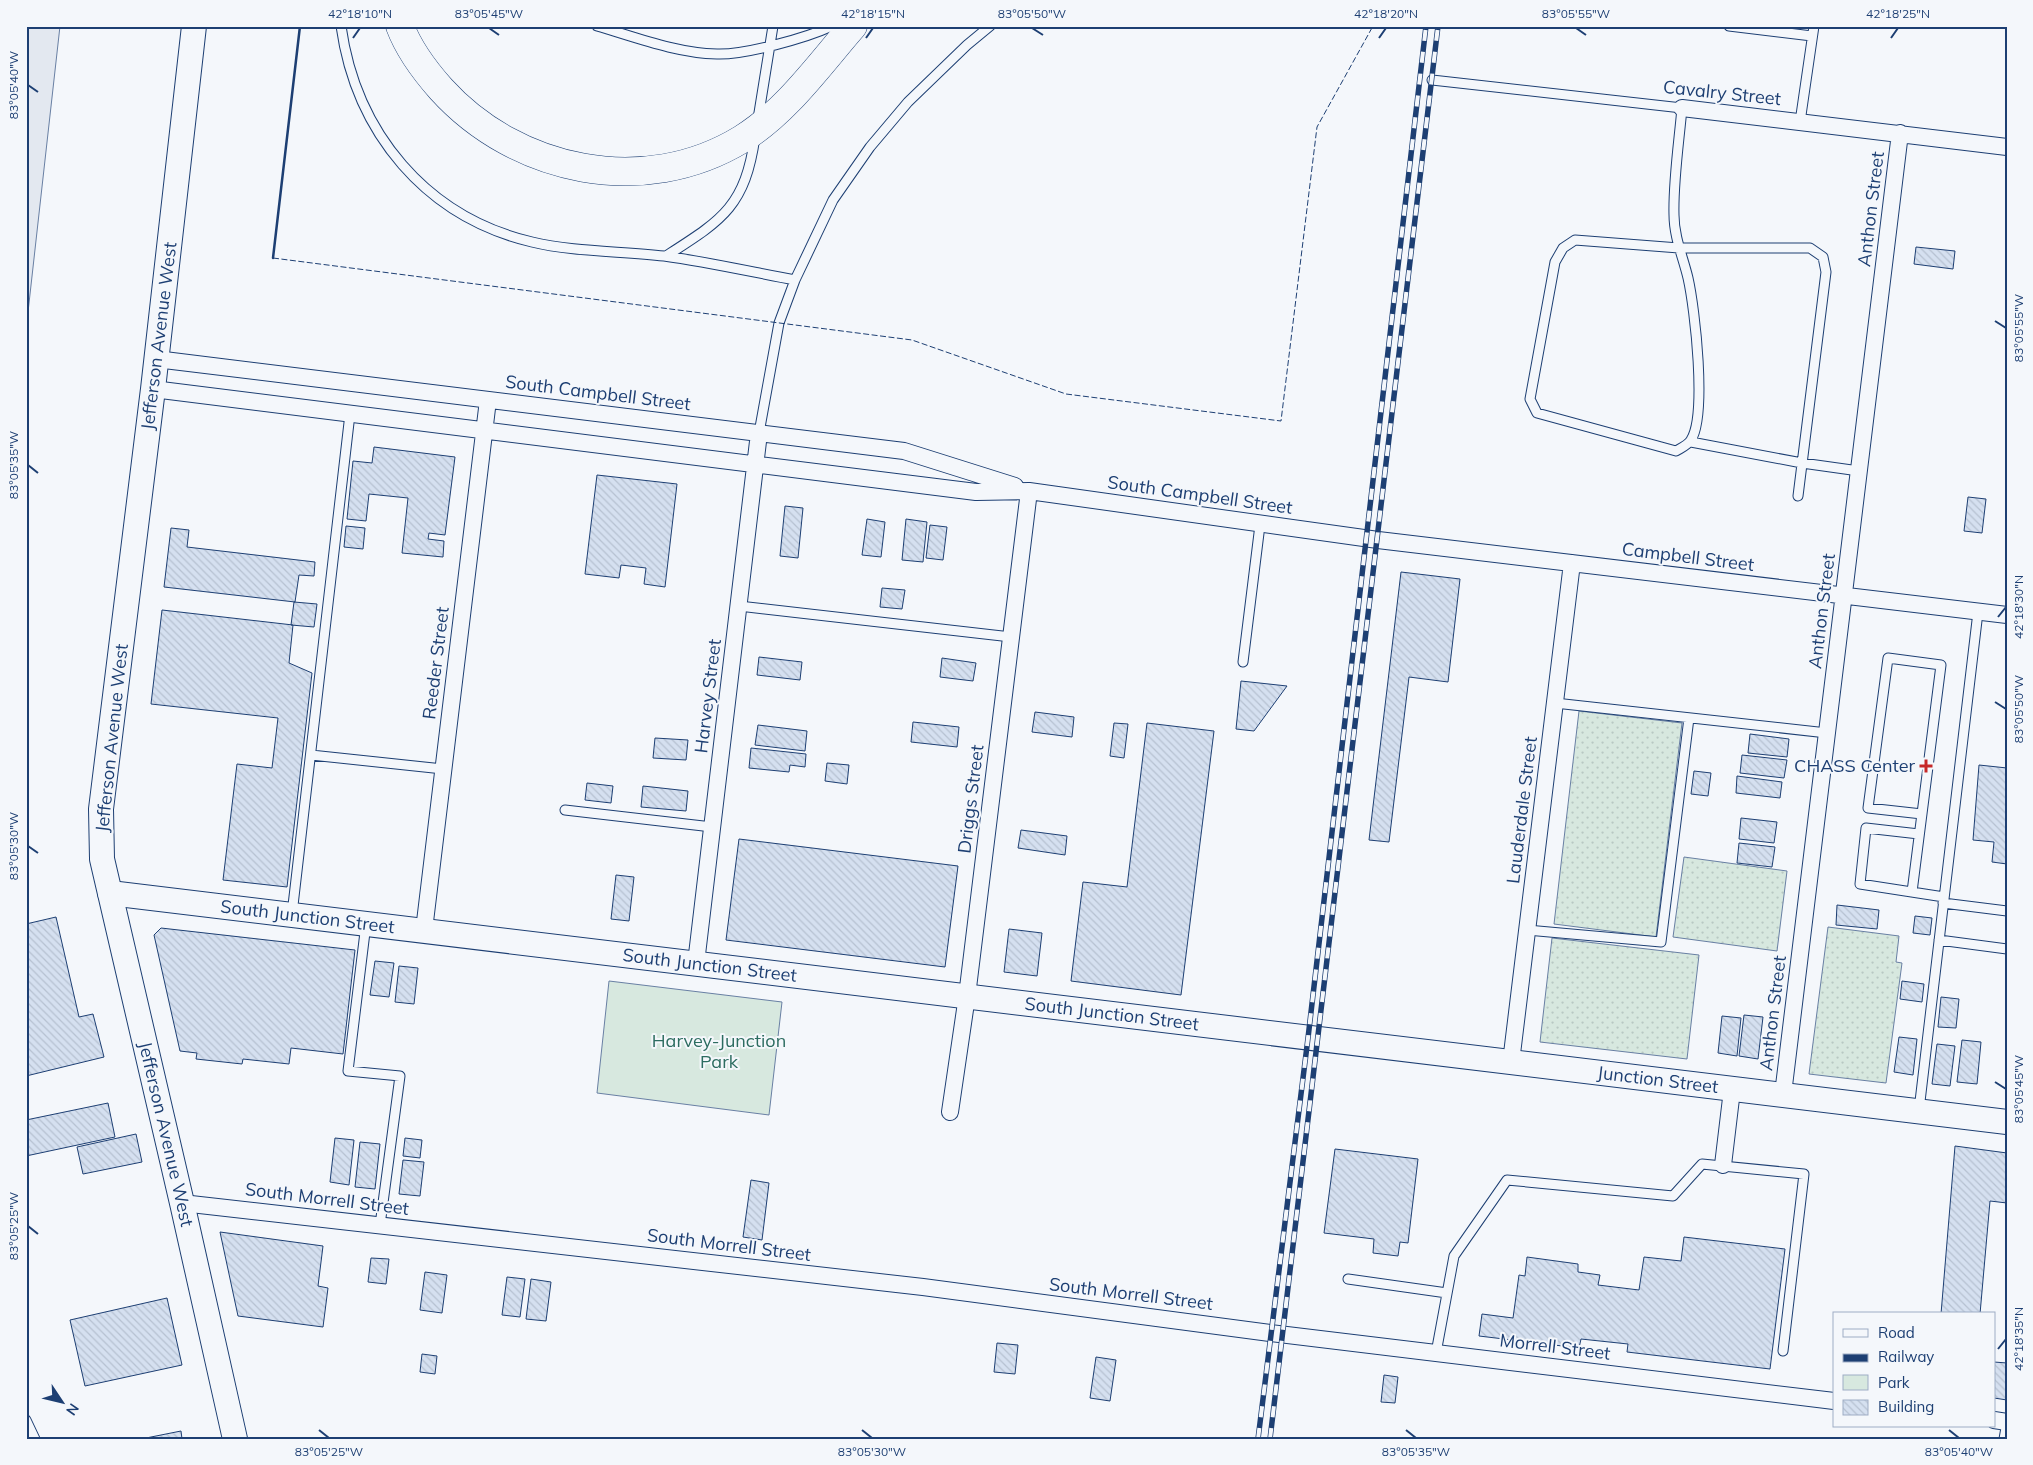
<svg xmlns="http://www.w3.org/2000/svg" width="2033" height="1465" viewBox="0 0 2033 1465" font-family="Mulish,sans-serif">
<defs>
<pattern id="grass-dots" width="8" height="8" patternUnits="userSpaceOnUse" patternTransform="scale(1.25)"><rect width="8" height="8" fill="#d7e8df"/><path d="M2 2h.1M6 6h.1" fill="none" stroke="#b8c8c3" stroke-width="1.8" stroke-linecap="round"/></pattern>
<pattern id="building-back-hatch" width="6" height="6" patternUnits="userSpaceOnUse" patternTransform="scale(1.25)"><rect width="6" height="6" fill="#d5e0f0"/><path d="M-1 5l2 2M0 0l6 6M5-1l2 2" fill="none" stroke="#b6c1d1"/></pattern>
</defs>
<rect width="100%" height="100%" fill="#f4f7fb"/>
<path fill="url(#grass-dots)" stroke="#687fa3" d="M1579,711l103,12 -26,214 -102,-13z
M1684,857l103,14 -10,80 -104,-14z
M1828,927l71,9 -3,26 6,1 -16,120 -77,-9z
M1552,938l147,17 -12,104 -147,-17z"/>
<path fill="#d7e8df" stroke="#687fa3" d="M609,981l173,21 -13,113 -172,-22z"/>
<path fill="#e3e8f0" stroke="#687fa3" d="M26,26h34l-34,304z"/>
<path fill="url(#building-back-hatch)" stroke="#1d3f73" d="M1916,247l39,4 -2,18 -39,-5z
M374,447l81,10 -10,78 -16,-2 -1,6 16,2 -1,16 -41,-4 6,-55 -39,-4 -3,27 -19,-2 6,-58 19,2z
M597,475l80,9 -12,103 -21,-3 2,-16 -25,-3 -2,13 -34,-4z
M1968,497l18,2 -4,34 -18,-2z
M785,506l18,2 -5,50 -18,-2z
M867,519l18,3 -4,35 -19,-2z
M906,519l21,3 -4,40 -21,-2z
M930,525l17,2 -4,33 -17,-2z
M346,526l19,2 -2,21 -19,-2z
M171,528l18,2 -2,17 128,15 -1,14 -15,-1 -4,27 -131,-15z
M1401,572l59,7 -12,103 -39,-5 -20,165 -20,-2z
M882,588l23,2 -3,19 -22,-2z
M294,602l23,2 -3,23 -23,-2z
M162,610l131,15 -4,38 23,10 -25,214 -64,-7 14,-116 35,4 6,-50 -127,-14z
M759,657l43,5 -2,18 -43,-5z
M942,658l34,5 -3,18 -33,-4z
M1241,681l46,5 -33,45 -18,-2z
M1035,712l39,5 -2,20 -40,-5z
M913,722l46,5 -2,20 -46,-5z
M1114,723l14,1 -4,34 -14,-2z
M1147,723l67,8 -33,264 -110,-14 12,-99 44,5z
M758,725l49,6 -2,20 -50,-6z
M1750,734l39,5 -2,18 -39,-4z
M655,738l33,2 -2,20 -33,-2z
M751,748l55,6 -1,13 -15,-2 -1,7 -40,-4z
M1742,755l45,5 -3,18 -44,-5z
M827,763l22,2 -2,19 -22,-3z
M1979,765l28,3v96l-15,-2 2,-20 -21,-2z
M1694,771l17,2 -3,23 -17,-2z
M1737,776l45,6 -2,16 -44,-5z
M587,783l26,3 -2,17 -26,-3z
M643,786l45,5 -2,20 -45,-4z
M1741,818l36,4 -3,21 -35,-4z
M1021,830l46,6 -2,19 -47,-7z
M739,839l219,27 -13,101 -219,-27z
M1739,843l36,4 -3,20 -35,-4z
M616,875l18,2 -5,44 -18,-2z
M1837,905l42,5 -2,19 -41,-4z
M1915,916l17,2 -2,17 -17,-2z
M56,917l23,100 14,-3 11,43 -78,19v-152z
M161,928l194,22 -12,104 -52,-6 -2,16 -46,-5 -1,5 -46,-5 1,-6 -17,-2 -26,-116z
M1009,929l33,4 -5,43 -33,-4z
M375,961l19,2 -5,34 -19,-2z
M399,966l19,2 -4,36 -19,-2z
M1902,981l22,3 -2,18 -22,-3z
M1941,997l18,2 -3,29 -18,-1z
M1744,1015l19,2 -5,42 -19,-3z
M1722,1016l19,2 -4,38 -19,-3z
M1899,1037l18,2 -4,36 -19,-3z
M1962,1040l19,2 -4,42 -20,-2z
M1937,1044l18,2 -5,40 -18,-2z
M108,1103l7,34 -89,19v-36z
M136,1134l6,28 -59,12 -6,-27z
M335,1138l19,2 -5,45 -19,-3z
M405,1138l17,2 -2,18 -17,-2z
M360,1142l20,2 -5,45 -20,-2z
M1955,1146l52,7v50l-17,-2 -10,113h-39z
M1335,1149l83,10 -10,84 -8,-1 -2,14 -25,-3 1,-14 -50,-6z
M403,1160l21,2 -4,34 -21,-2z
M751,1180l18,3 -7,57 -19,-3z
M220,1232l103,14 -5,40 10,2 -5,39 -85,-11z
M1684,1237l101,12 -15,120 -143,-17 1,-8 -47,-5 -2,9 -100,-12 3,-22 31,4 6,-43 6,1 2,-19 51,7v8l22,3 -2,10 41,5 5,-33 37,4z
M371,1258l18,1 -3,25 -18,-2z
M425,1272l22,3 -5,38 -22,-3z
M507,1277l18,2 -5,38 -18,-2z
M531,1279l20,3 -5,39 -20,-2z
M167,1298l15,67 -97,21 -15,-66z
M997,1343l21,2 -3,29 -21,-2z
M422,1354l15,2 -2,18 -15,-2z
M1096,1357l20,3 -6,41 -20,-3z
M1994,1362l13,1v37l-13,-2z
M1384,1375l14,2 -3,26 -14,-1z
M181,1431l1,8h-36v-1z"/>
<g fill="none" stroke-linecap="round" stroke-linejoin="round">
<g stroke="#1d3f73" stroke-width="11">
<path id="lane" d="M341,26c15,107 85,191 191,216 41,10 90,9 132,14 44,6 88,16 131,24
M597,26c38,11 79,27 120,28 28,1 89,-16 115,-28
M1729,26l83,10
M1432,80l250,28c-3,34 -9,74 -8,107 0,22 9,42 14,63 7,31 19,137 3,162 -3,5 -10,8 -15,11l-139,-38 -7,-14 25,-137 8,-14 12,-8 104,8h131l13,9 3,15 -28,224
M758,119l15,-93
M1800,122l14,-96
M666,256c56,-36 79,-49 89,-119
M759,433l20,-110 16,-43 38,-80 37,-53 38,-45 59,-57 23,-19
M1691,442l111,21 57,8
M739,606l272,31
M1243,662l17,-137
M1555,703l272,30
M311,755l132,14
M565,810l147,17
M1919,834l-53,-6 -6,56 84,13
M1912,892l29,-227 -53,-7 -20,150 54,6
M1943,903l64,8
M292,914l58,-500
M366,924l-18,147 52,5 -20,149
M1527,930l134,12 28,-224
M1939,940l68,9
M1919,1110l59,-498
M1348,1279l99,14
M1436,1353l18,-97 53,-76 166,16 29,-32 102,10 -21,177
M26,1420l9,19
M2004,1439l3,-17"/>
</g>
<g stroke="#1d3f73" stroke-width="18">
<path id="street" d="M1682,108l325,39
M156,359l748,92 111,35
M153,389l823,103 53,-1 349,49 629,75
M424,930l64,-530
M696,963l63,-530
M1511,1062l61,-499
M1783,1094l117,-961
M950,1112l17,-116 62,-505
M1723,1165l9,-75
M182,1203l741,84 347,46 564,68
M1994,1420l13,2"/>
</g>
<g stroke="#1d3f73" stroke-width="26">
<g id="secondary">
<path id="s1" d="M194,26l-41,363 -52,420 1,50 80,344 53,236"/>
<path id="s2" d="M110,893l1897,229"/>
</g>
</g>
<g stroke="#1d3f73" stroke-width="29">
<path id="highway" d="M400,26c9,24 25,45 41,63 75,83 203,110 301,50 44,-27 77,-74 111,-113"/>
</g>
<use href="#lane" stroke="#f4f7fb" stroke-width="9"/>
<use href="#street" stroke="#f4f7fb" stroke-width="16"/>
<use href="#secondary" stroke="#f4f7fb" stroke-width="24"/>
<use href="#highway" stroke="#f4f7fb" stroke-width="28"/>
<g stroke="#1d3f73" stroke-width="5.5">
<path id="rail" d="M1258,1439l50,-401 118,-1012
M1270,1439l168,-1413"/>
</g>
<use href="#rail" stroke="#f4f7fb" stroke-width="4" stroke-dasharray="11" stroke-linecap="butt"/>
<path stroke="#1d3f73" stroke-width="1" stroke-dasharray="6 2.5" stroke-linecap="butt" d="M273,258l639,82 154,54 215,27 36,-294 56,-101"/>
<path stroke="#1d3f73" stroke-width="2.5" d="M273,258l27,-232"/>
</g>
<path fill="none" stroke="#1d3f73" stroke-width="2" d="M489,28l10,7M1032,28l11,7M1576,28l10,7M353,38l7,-10M866,38l7,-10M1379,38l7,-10M1891,38l7,-10M28,85l10,7M1995,321l11,7M28,465l10,8M1998,617l8,-10M1995,702l11,7M28,846l10,7M1995,1082l11,7M28,1226l10,8M1998,1349l8,-10M319,1430l10,8M862,1430l10,8M1406,1430l10,8M1949,1430l10,8"/>
<path fill="#c62828" stroke="#f4f7fb" stroke-width="2" d="M1923.5 758.5h5v5h5v5h-5v5h-5v-5h-5v-5h5z"/>
<g text-anchor="middle" stroke-width="4" stroke-linejoin="round" paint-order="stroke">
<g font-size="18" fill="#1d3f73" stroke="#f4f7fb">
<text transform="translate(1722 93) rotate(6)" y="6">Cavalry Street</text>
<text transform="translate(1871 209) rotate(-83)" y="6">Anthon Street</text>
<text transform="translate(159 336) rotate(-83)" y="6">Jefferson Avenue West</text>
<text transform="translate(598 393) rotate(7)" y="6">South Campbell Street</text>
<text transform="translate(1200 495) rotate(8)" y="6">South Campbell Street</text>
<text transform="translate(1688 557) rotate(7)" y="6">Campbell Street</text>
<text transform="translate(1822 611) rotate(-83)" y="6">Anthon Street</text>
<text transform="translate(436 663) rotate(-83)" y="6">Reeder Street</text>
<text transform="translate(708 696) rotate(-83)" y="6">Harvey Street</text>
<text transform="translate(112 738) rotate(-84)" y="6">Jefferson Avenue West</text>
<text transform="translate(971 799) rotate(-83)" y="6">Driggs Street</text>
<text transform="translate(1522 810) rotate(-83)" y="6">Lauderdale Street</text>
<text dy="6" stroke="none"><textPath href="#s2" startOffset="199">South Junction Street</textPath></text>
<text dy="6" stroke="none"><textPath href="#s2" startOffset="604">South Junction Street</textPath></text>
<text transform="translate(1773 1013) rotate(-83)" y="6">Anthon Street</text>
<text dy="6" stroke="none"><textPath href="#s2" startOffset="1009">South Junction Street</textPath></text>
<text dy="6" stroke="none"><textPath href="#s2" startOffset="1559">Junction Street</textPath></text>
<text dy="6" stroke="none"><textPath href="#s1" startOffset="1121">Jefferson Avenue West</textPath></text>
<text transform="translate(327 1199) rotate(7)" y="6">South Morrell Street</text>
<text transform="translate(729 1245) rotate(7)" y="6">South Morrell Street</text>
<text transform="translate(1131 1294) rotate(7)" y="6">South Morrell Street</text>
<text transform="translate(1555 1347) rotate(7)" y="6">Morrell Street</text>
</g>
<g font-size="18" fill="#1d3f73" stroke="#f4f7fb" text-anchor="end">
<text x="1915" y="772">CHASS Center</text>
</g>
<g font-size="18" fill="#2c6c60" stroke="#f4f7fb">
<text x="719" y="1047">Harvey-Junction<tspan x="719" dy="21">Park</tspan></text>
</g>
</g>
<rect width="2033" height="1465" fill="none" stroke="#f4f7fb" stroke-width="55"/>
<rect x="1833" y="1312" width="162" height="115" fill="#f4f7fb" stroke="#9eadc5"/>
<rect x="1843" y="1329" width="25" height="8" fill="#f4f7fb" stroke="#9eadc5"/>
<text x="1878" y="1338" font-size="15" fill="#1d3f73">Road</text>
<rect x="1843" y="1354" width="25" height="8" fill="#1d3f73" stroke="#9eadc5"/>
<text x="1878" y="1362" font-size="15" fill="#1d3f73">Railway</text>
<rect x="1843" y="1375" width="25" height="15" fill="#d7e8df" stroke="#9eadc5"/>
<text x="1878" y="1388" font-size="15" fill="#1d3f73">Park</text>
<rect x="1843" y="1400" width="25" height="15" fill="url(#building-back-hatch)" stroke="#9eadc5"/>
<text x="1878" y="1412" font-size="15" fill="#1d3f73">Building</text>
<g transform="translate(62 1402) rotate(125)" stroke="#f4f7fb" stroke-width="4" paint-order="stroke">
<path d="M0-4L9 19L0 12L-9 19Z" fill="#1d3f73"/>
<text y="-8" font-size="14" font-weight="bold" text-anchor="middle" fill="#1d3f73">N</text>
</g>
<rect x="28" y="28" width="1978" height="1410" fill="none" stroke="#1d3f73" stroke-width="2"/>
<g font-size="12" text-anchor="middle" fill="#1d3f73">
<text x="360" y="18">42°18'10"N</text>
<text x="489" y="18">83°05'45"W</text>
<text x="873" y="18">42°18'15"N</text>
<text x="1032" y="18">83°05'50"W</text>
<text x="1386" y="18">42°18'20"N</text>
<text x="1576" y="18">83°05'55"W</text>
<text x="1898" y="18">42°18'25"N</text>
<text transform="translate(14 85) rotate(-90)" y="4">83°05'40"W</text>
<text transform="translate(2019 328) rotate(-90)" y="4">83°05'55"W</text>
<text transform="translate(14 465) rotate(-90)" y="4">83°05'35"W</text>
<text transform="translate(2019 607) rotate(-90)" y="4">42°18'30"N</text>
<text transform="translate(2019 709) rotate(-90)" y="4">83°05'50"W</text>
<text transform="translate(14 846) rotate(-90)" y="4">83°05'30"W</text>
<text transform="translate(2019 1089) rotate(-90)" y="4">83°05'45"W</text>
<text transform="translate(14 1226) rotate(-90)" y="4">83°05'25"W</text>
<text transform="translate(2019 1339) rotate(-90)" y="4">42°18'35"N</text>
<text x="329" y="1456">83°05'25"W</text>
<text x="872" y="1456">83°05'30"W</text>
<text x="1416" y="1456">83°05'35"W</text>
<text x="1959" y="1456">83°05'40"W</text>
</g>
</svg>
